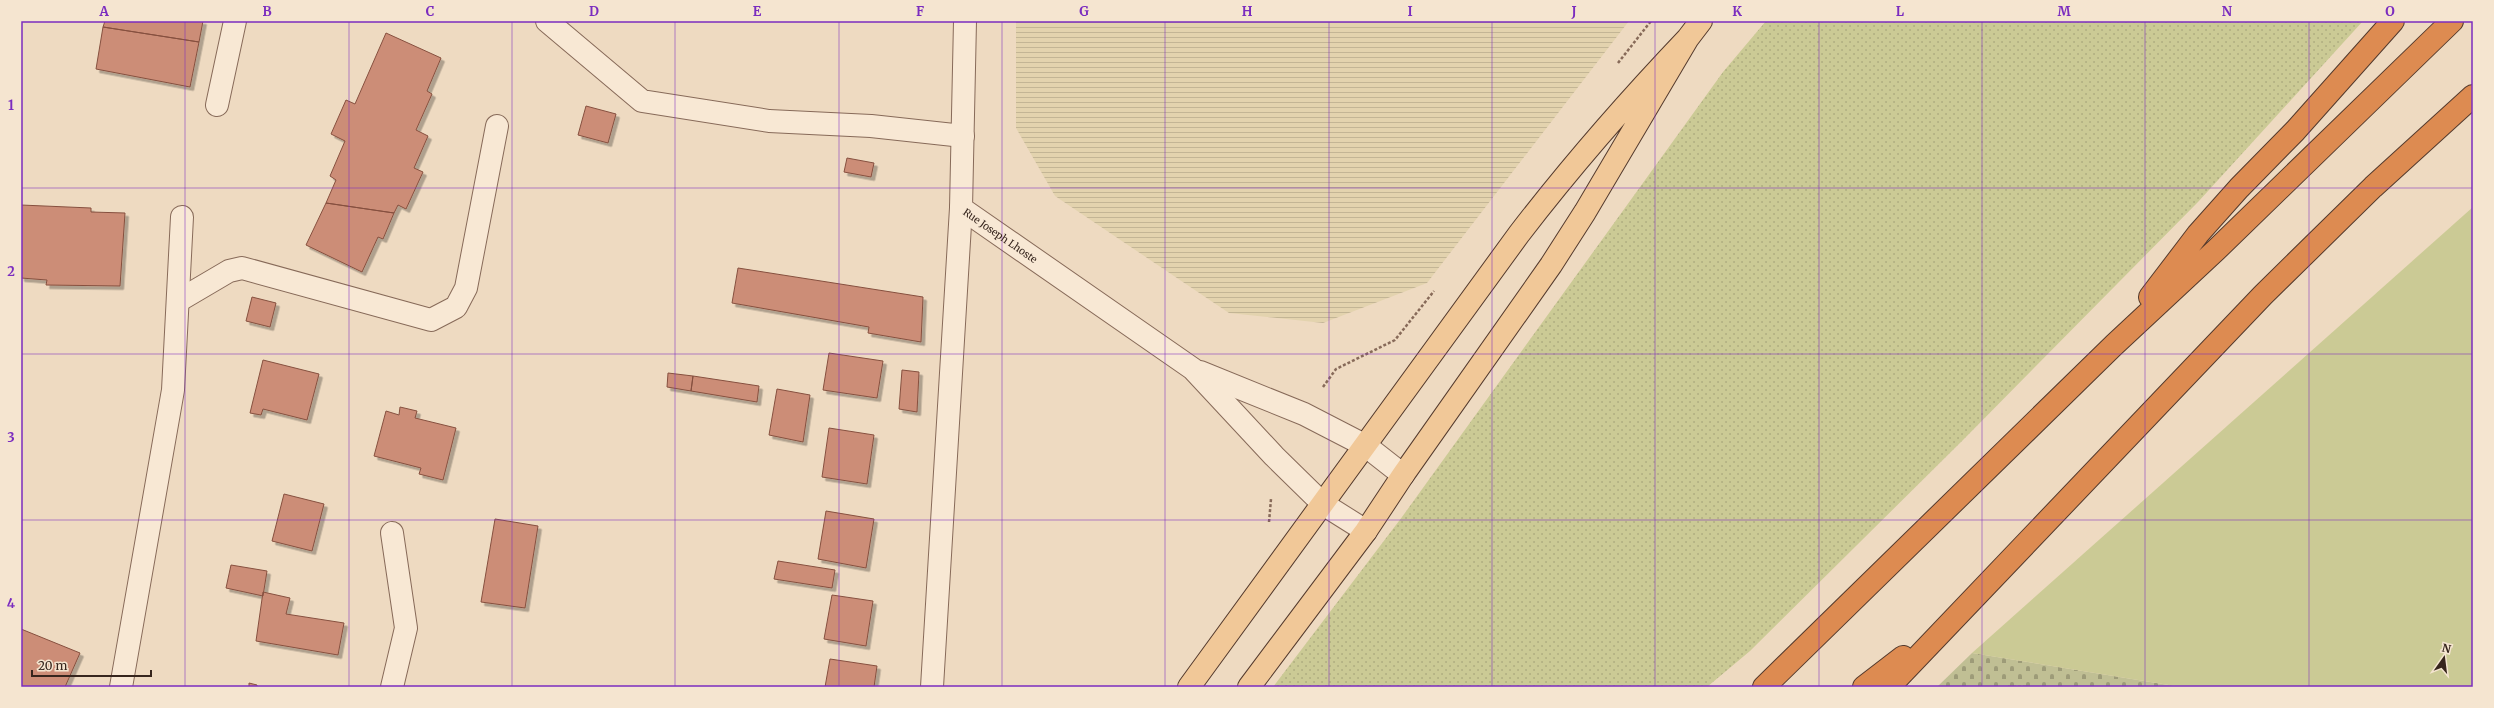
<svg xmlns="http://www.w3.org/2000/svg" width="2494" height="708" viewBox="0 0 2494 708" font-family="Merriweather,serif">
<defs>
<pattern id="farmland-rules" width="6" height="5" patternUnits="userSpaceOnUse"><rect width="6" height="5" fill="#e3d3ae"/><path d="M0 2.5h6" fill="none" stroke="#c3b595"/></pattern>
<pattern id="grass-dots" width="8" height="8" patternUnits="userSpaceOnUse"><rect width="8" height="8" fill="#cbca95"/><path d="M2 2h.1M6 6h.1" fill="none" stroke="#afad80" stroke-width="1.8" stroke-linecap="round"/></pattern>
<pattern id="cemetery-stones" width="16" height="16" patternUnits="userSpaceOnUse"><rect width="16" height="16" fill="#c0bf94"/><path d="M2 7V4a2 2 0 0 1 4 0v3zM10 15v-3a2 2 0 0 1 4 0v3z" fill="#9d9b78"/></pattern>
<filter id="shadow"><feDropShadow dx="3.5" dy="3.5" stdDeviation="0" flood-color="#0004"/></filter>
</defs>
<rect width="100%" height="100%" fill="#eedac1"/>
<path fill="url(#farmland-rules)" d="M1016,21h613l-202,262 -104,40 -94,-10 -174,-117 -39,-68z"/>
<path fill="url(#grass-dots)" d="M1766,21h597l-165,181 -236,239 -212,210 -43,36h-434l129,-170 321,-445z"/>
<path fill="url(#cemetery-stones)" d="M1972,653l209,34h-244z"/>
<path fill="#cbca95" d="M2473,207v480h-292l-209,-34z"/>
<path fill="#cc8d77" stroke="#86503f" filter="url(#shadow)" d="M105,21h98l-4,21 -96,-15z
M103,27l96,15 -9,45 -94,-18z
M386,33l55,25 -14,33 5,3 -16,36 12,6 -14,32 9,4 -17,37 -8,-4 -4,8 -68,-10 10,-23 -6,-4 15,-35 -14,-7 15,-34 9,4z
M586,106l30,8 -8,29 -30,-8z
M847,158l27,5 -3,14 -27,-5z
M326,203l68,10 -11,26 -5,-2 -16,35 -56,-27z
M21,205l70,3v4l34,1 -5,73 -74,-1 1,-5 -26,-2z
M738,268l185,29 -2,45 -53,-9 1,-6 -137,-24z
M252,297l24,6 -6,24 -24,-6z
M829,353l54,8 -6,37 -54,-8z
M263,360l56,14 -12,46 -44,-11 -2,6 -11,-2z
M902,370l17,2 -2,40 -18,-3z
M668,373l25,3 -2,15 -24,-4z
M693,376l66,10 -2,16 -66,-11z
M777,389l33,6 -7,47 -34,-7z
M400,407l17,4 -2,7 41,10 -13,52 -24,-6 2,-6 -47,-12 12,-45 13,4z
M829,428l45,7 -7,49 -45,-7z
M284,494l40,10 -12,47 -40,-10z
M826,511l48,8 -8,49 -48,-9z
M495,519l43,7 -13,82 -44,-6z
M778,561l57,9 -3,18 -58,-9z
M231,565l36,6 -4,25 -37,-8z
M263,592l27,6 -4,16 58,9 -6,32 -82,-14z
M832,595l41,6 -7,45 -42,-7z
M21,629l59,24 -15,34h-44z
M830,659l47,7 -3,21h-49z
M249,683l8,2v2h-8z"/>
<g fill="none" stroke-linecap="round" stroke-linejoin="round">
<g stroke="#876a59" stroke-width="24">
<g id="minor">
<path d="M547,21l95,80 127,20 102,5 92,10"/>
<path id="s1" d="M965,21l-4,187 232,161 81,87 49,48 43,27"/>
<path d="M217,105l18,-84"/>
<path d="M178,301l51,-30 13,-3 189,52 25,-13 10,-19 31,-162"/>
<path d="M1200,372l104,42 62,32 37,29"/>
<path d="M392,533l14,95 -14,59"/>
<path d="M121,687l52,-297 9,-173"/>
<path d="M932,687l29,-479"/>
</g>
</g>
<g stroke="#543a2d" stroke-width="24">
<path id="major" d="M1189,687l330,-453c53,-69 109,-133 169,-196
M1249,687l117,-156 37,-56 148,-210 34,-53 103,-174 13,-17"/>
</g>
<g stroke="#543a2d" stroke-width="24">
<path id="highway" d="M2150,297l48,-63 41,-46 56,-57 98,-110
M1764,687l350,-342 102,-95 236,-229
M1864,687l39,-30
M1889,687l374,-392 110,-108 100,-91"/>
</g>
<path stroke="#876a59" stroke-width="2.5" stroke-dasharray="3 2" stroke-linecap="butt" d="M1618,63l33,-42
M1323,387l13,-18 59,-29 39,-49
M1269,522l2,-23
M2008,687h20"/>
<use href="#minor" stroke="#f8e8d4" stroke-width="22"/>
<use href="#major" stroke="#f1c898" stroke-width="22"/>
<use href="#highway" stroke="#dd8b51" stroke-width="22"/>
</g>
<path fill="none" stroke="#7b2cbf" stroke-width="1" stroke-opacity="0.55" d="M185,21v666M349,21v666M512,21v666M675,21v666M839,21v666M1002,21v666M1165,21v666M1329,21v666M1492,21v666M1655,21v666M1819,21v666M1982,21v666M2145,21v666M2309,21v666M21,188h2452M21,354h2452M21,520h2452"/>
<g text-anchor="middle" stroke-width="4" stroke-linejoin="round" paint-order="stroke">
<g font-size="10" fill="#36251d" stroke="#f5e5d0">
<text dy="4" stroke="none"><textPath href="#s1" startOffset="235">Rue Joseph Lhoste</textPath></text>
</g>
</g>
<rect width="2494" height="708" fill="none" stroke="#f5e5d0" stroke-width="44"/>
<g transform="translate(2444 658) rotate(14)" stroke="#f5e5d0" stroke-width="3" paint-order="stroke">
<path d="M0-3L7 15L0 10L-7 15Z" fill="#36251d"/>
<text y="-6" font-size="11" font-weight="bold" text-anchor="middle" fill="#36251d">N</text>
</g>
<path d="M32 670v6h119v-6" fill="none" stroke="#36251d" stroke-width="2"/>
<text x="38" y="670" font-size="12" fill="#36251d" stroke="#f5e5d0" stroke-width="3" paint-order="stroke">20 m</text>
<rect x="22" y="22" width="2450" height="664" fill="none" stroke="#7b2cbf" stroke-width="1.5"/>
<g font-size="13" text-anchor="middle" font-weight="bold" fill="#7b2cbf">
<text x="104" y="16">A</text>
<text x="267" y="16">B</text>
<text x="430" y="16">C</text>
<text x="594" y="16">D</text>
<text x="757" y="16">E</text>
<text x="920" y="16">F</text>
<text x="1084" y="16">G</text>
<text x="1247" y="16">H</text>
<text x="1410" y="16">I</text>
<text x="1574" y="16">J</text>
<text x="1737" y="16">K</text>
<text x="1900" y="16">L</text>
<text x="2064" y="16">M</text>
<text x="2227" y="16">N</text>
<text x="2390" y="16">O</text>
<text x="11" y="110">1</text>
<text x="11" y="276">2</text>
<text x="11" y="442">3</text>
<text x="11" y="608">4</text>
</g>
</svg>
